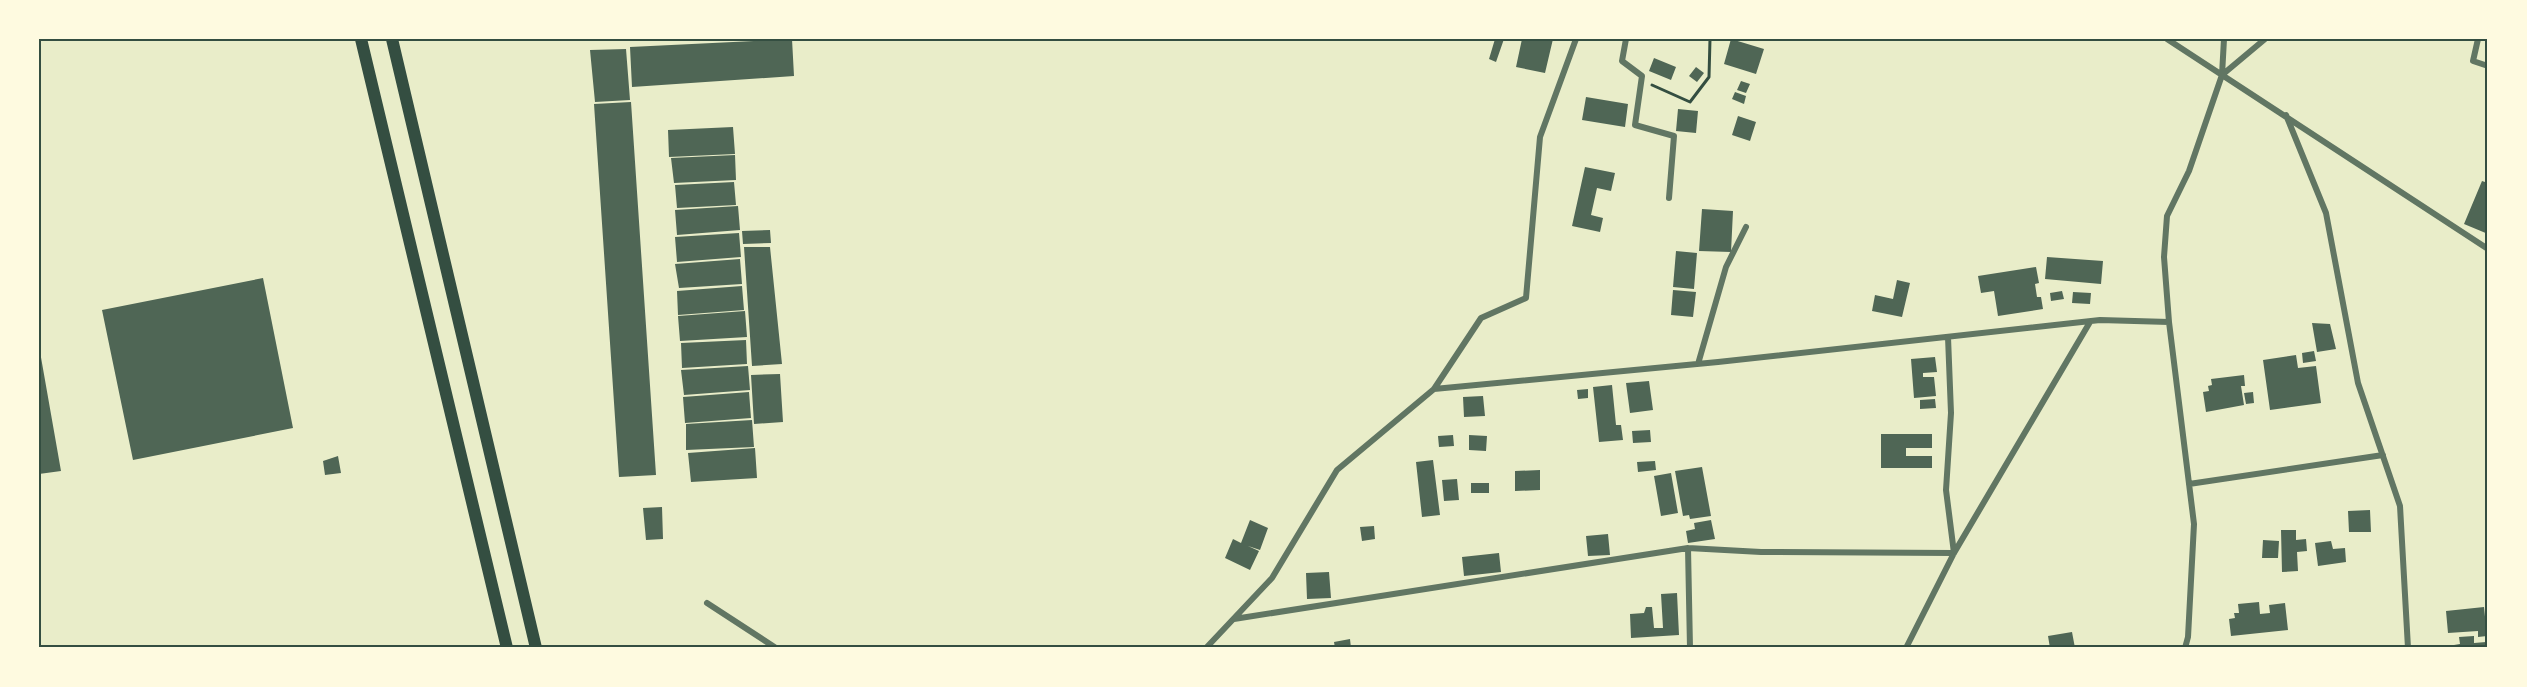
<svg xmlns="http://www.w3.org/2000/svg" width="2527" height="687" viewBox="0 0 2527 687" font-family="Overpass,sans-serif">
<rect width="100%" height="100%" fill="#e9edc9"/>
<path fill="#4f6655" d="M792,39l2,37 -162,11 -2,-40z
M1495,39h9l-8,23 -7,-3z
M1522,39h31l-8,34 -29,-6z
M1731,39l33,10 -8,25 -32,-10z
M626,49l4,51 -35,2 -5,-52z
M1654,58l22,9 -5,13 -22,-9z
M1696,67l8,6 -7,9 -8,-6z
M1741,81l9,3 -4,9 -9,-3z
M1735,92l11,4 -2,8 -12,-5z
M1586,97l42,7 -3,23 -43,-7z
M631,102l25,373 -37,2 -25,-373z
M1678,109l20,2 -2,22 -20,-2z
M1738,116l18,6 -6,19 -18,-6z
M733,127l2,27 -66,3 -1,-27z
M735,155l1,25 -62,3 -3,-25z
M1585,167l30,6 -4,18 -14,-3 -6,27 12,3 -3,14 -28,-6z
M2482,181l6,2v51l-24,-10z
M734,182l2,23 -59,3 -2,-23z
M738,206l2,24 -63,5 -2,-25z
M1702,209l31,2 -2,41 -32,-1z
M770,230l1,13 -28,1 -1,-13z
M739,233l2,24 -64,5 -2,-25z
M744,247h26l12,117 -30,2z
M1676,251l21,2 -3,36 -21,-2z
M2047,257l56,4 -2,23 -56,-5z
M740,259l2,25 -63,4 -4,-24z
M2036,267l3,16 -4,1 2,13h4l2,12 -45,7 -4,-25 -13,2 -3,-17z
M263,278l30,150 -160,32 -31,-150z
M1897,280l13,3 -8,34 -30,-6 3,-16 18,4z
M742,286l2,24 -66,5 -1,-24z
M1673,290l23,2 -3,25 -22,-2z
M2062,291l2,8 -13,2 -1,-8z
M2073,292l18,1 -1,11 -18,-1z
M745,311l2,26 -67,4 -2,-25z
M2312,323l18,1 6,25 -19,3z
M746,340l1,24 -65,4 -1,-25z
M39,346l22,125 -22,3z
M2314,351l2,10 -13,2 -1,-10z
M2296,355l2,13 18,-2 5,37 -51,7 -7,-50z
M1935,357l2,15 -14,1v4h11l2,19 -22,2 -3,-39z
M748,366l2,24 -66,5 -3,-25z
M780,374l3,48 -29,2 -3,-49z
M2244,375l1,11h-4l3,19 -38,7 -3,-20 6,-1 -1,-5 4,-1 -1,-6z
M1649,381l4,29 -23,3 -4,-30z
M1612,385l4,40h5l2,15 -24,2 -6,-55z
M1588,389v9l-10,1 -1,-9z
M749,392l2,26 -66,5 -2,-26z
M2253,392l1,11 -8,1 -2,-11z
M1483,396l2,20 -21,1 -1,-20z
M1935,399l1,9 -16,1v-9z
M752,420l2,27 -68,3v-26z
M1650,430l1,12 -18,1 -1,-12z
M1881,434h51v14h-26v8h26v12h-51z
M1453,435l1,11 -15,1 -1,-11z
M1469,435l18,1 -1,15 -17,-1z
M755,448l2,30 -66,4 -3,-29z
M338,456l3,17 -16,2 -2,-14z
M1433,460l7,55 -18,2 -6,-55z
M1655,461l1,9 -18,2 -1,-10z
M1702,467l9,49 -21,3 -1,-4 -6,1 -8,-45z
M1540,470v20l-25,1v-20z
M1671,473l7,40 -17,3 -7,-40z
M1457,479l2,21 -15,1 -2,-21z
M1471,483h18v10h-18z
M662,507l1,32 -17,1 -3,-32z
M2370,510l1,22h-22l-1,-21z
M1250,520l18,8 -8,22 -12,-4 11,5 -9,19 -25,-12 8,-19 8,4z
M1711,520l4,19 -27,4 -2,-12 9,-2 -1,-6z
M1374,526l1,13 -13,2 -2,-14z
M2281,530h15v10l10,-1 1,12 -10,1 1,19 -16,1z
M1608,534l2,21 -22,1 -2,-20z
M2263,540l16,1 -1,17h-16z
M2331,541l2,8 12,-1 1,14 -28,4 -3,-23z
M1499,553l2,19 -37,4 -2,-19z
M1329,572l2,26 -24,1 -1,-26z
M1677,593l2,42 -48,3 -1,-24 14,-1 2,-6h6l2,21h9l-2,-34z
M2259,602l1,12 10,-1 -1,-8 16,-2 3,27 -57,6 -2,-17 6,-1 -1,-5h5l-1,-9z
M2484,607l3,29 -9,1v-6l-30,2 -2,-22z
M2072,632l3,16h-25l-2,-12z
M2474,636v7l12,-1v6h-38v-2l12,-2 -1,-7z
M1350,639l1,9h-16l-1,-6z"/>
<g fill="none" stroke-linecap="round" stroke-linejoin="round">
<path stroke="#344e41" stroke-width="3" d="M1652,85l38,17 19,-25 1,-38"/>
<path stroke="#617663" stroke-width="6" d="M1626,39l-4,22 20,15 -7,49 39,11 -5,62
M2167,39l321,210
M2478,39l-5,22 15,5
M2222,75l43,-36
M2286,115l40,98 32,170 42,123 8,142
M2169,322l-5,-65 3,-41 22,-45 33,-96 2,-36
M1698,364l28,-97 20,-40
M1434,389l284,-27 382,-42 69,2 25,202 -6,113 -3,11
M2189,484l194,-29
M1688,548l73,4 193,1 -8,-63 5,-77 -3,-76
M707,603l69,45
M1234,619l454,-71 2,100
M1206,648l66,-70 65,-108 97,-81 47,-71 45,-20 14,-161 36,-98
M1906,648l48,-95 136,-231"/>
<path stroke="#344e41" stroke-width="12" d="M361,39l146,609
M392,39l144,609"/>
</g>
<rect width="2527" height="687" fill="none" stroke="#fefae0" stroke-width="81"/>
<rect x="40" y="40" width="2446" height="606" fill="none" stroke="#344e41" stroke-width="2"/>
</svg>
